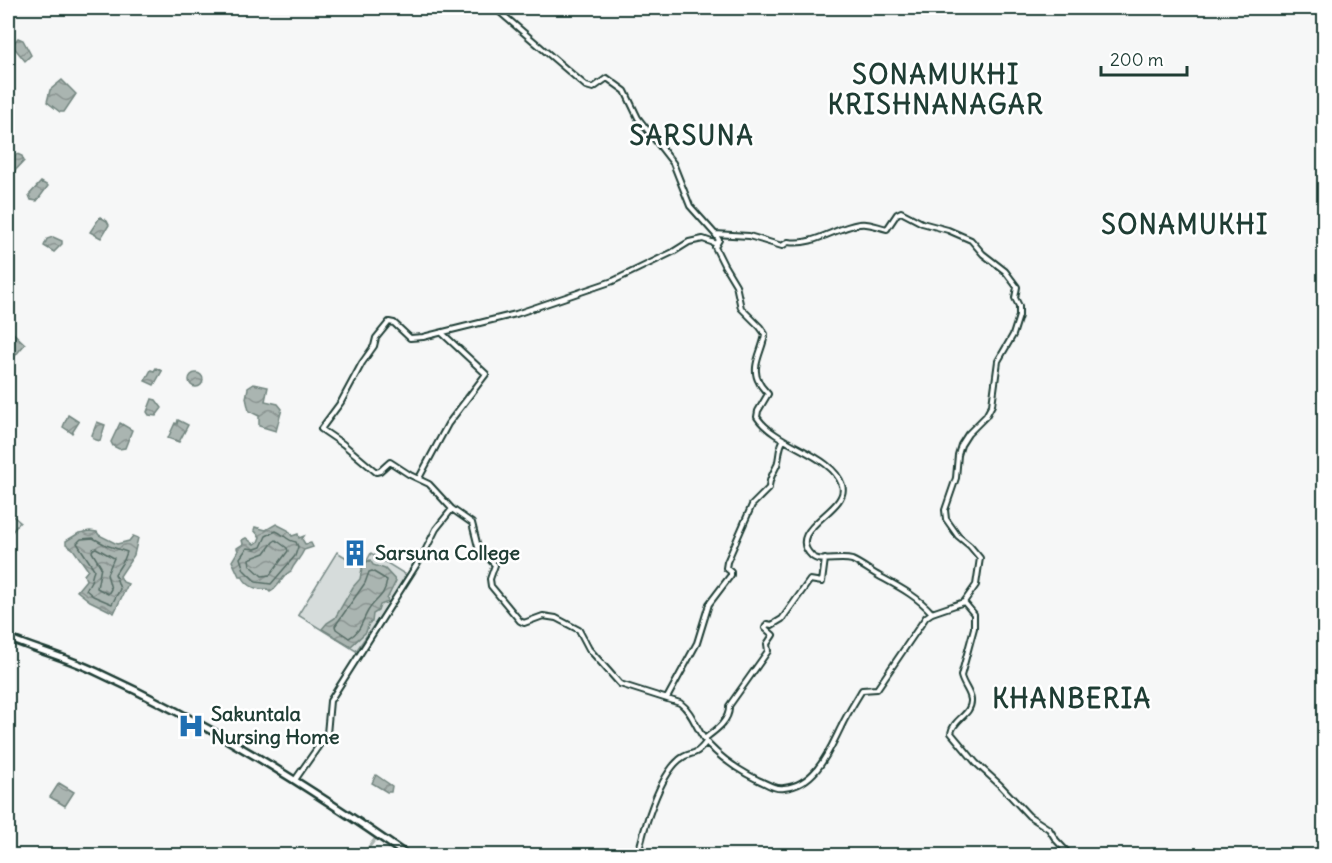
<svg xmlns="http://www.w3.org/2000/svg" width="1332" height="863" viewBox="0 0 1332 863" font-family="Delius,sans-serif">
<defs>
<pattern id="water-waves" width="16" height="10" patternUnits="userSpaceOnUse" patternTransform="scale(1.5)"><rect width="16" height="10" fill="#aab5b1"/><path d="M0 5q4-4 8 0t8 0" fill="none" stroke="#8a9491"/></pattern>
</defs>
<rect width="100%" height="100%" fill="#f6f7f7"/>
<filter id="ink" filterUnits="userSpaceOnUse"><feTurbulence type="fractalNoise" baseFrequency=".0167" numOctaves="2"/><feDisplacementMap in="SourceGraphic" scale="12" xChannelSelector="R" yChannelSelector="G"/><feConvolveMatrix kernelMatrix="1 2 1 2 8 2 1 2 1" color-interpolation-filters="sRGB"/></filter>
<g filter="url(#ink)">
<path fill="#d6dcdb" stroke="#7a8c88" stroke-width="1.5" d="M8,512l12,10 -9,11 -3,-1z
M337,552l26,16 8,-15 37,23 -52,75 -58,-36z"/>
<path fill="url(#water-waves)" stroke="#72857f" stroke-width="1.5" d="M18,38l5,2 8,15 -6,6 -13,-16z
M62,80l14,14 -12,18h-4l-13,-10 3,-12z
M17,154l5,2 2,5 -11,12 -5,-4v-5z
M41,182l7,4 -11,15 -6,-1 -2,-5z
M100,217l7,4 2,4 -8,13 -11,-6z
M53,237l9,4v3l-8,8 -10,-6 3,-7z
M8,328l17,16 -16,19 -1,-1z
M156,368l6,3 -8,14 -9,-4 6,-11 3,1z
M189 380a7 7 0 1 1 14 0a7 7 0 1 1-14 0Z
M254,384l14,3 -3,14 13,3 4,5 -6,22 -17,-5v-10l-10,-5 -3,-13 2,-10z
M152,399l4,1 6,8 -6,8 -7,-1 -2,-3z
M68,415l11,7 -7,11 -9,-6z
M178,420l10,5 -9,17 -11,-4 7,-15 2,1z
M97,422l8,3 -5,16 -7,-2 -1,-4z
M120,423l12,7 -7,18 -6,1 -6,-3 -2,-4z
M276,524l12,6 4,6 6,-2 1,4 5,-2 -2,3 3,5 6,-1 2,4 -9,3c-4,9 -9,12 -13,21 -9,4 -11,16 -21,21l-3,-3c-11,1 -20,-3 -25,-13h-3l-7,-15 6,-10 -1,-3 6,-4 -1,-4 4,-2 8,6 4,-2 2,-5 -6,-7 1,-3 11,3z
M90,531l7,1 2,3 18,9 12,-3 4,-5 5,2 -4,17 -14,21 3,6 5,2 -14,29 -24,-12 -13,-10 9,-11 -2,-5 4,-5 -15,-21 -7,-5v-3l13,-8z
M370,560l3,5 12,4 11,12 -9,18 1,3 -8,3 -2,6 -5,3 -1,8 -3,1 -3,9 -15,14 -29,-17 5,-6 8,-5 18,-31 7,-8 3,-15z
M376,775l16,11 -1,6h-4l-15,-9z
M59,783l15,9 -9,14 -15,-9z"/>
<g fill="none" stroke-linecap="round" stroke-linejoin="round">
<path stroke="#576d66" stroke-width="1.5" d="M276,531c8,3 11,10 20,11l2,5 -3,9 -24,28 -15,-2 -12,-12 -4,-12 7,-10 8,1 6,-2 5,-11z
M93,538l13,7 21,7 -3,8 -9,14 5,15 -8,15 -19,-8 -7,-6 5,-9 3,-12 -17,-26 4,-4z
M276,540l11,8 1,3 -18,24 -8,1 -12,-11 -1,-6 16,-6 8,-11z
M96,548l18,10 -7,16 4,15 -3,5 -11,-6 4,-21 -9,-15 1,-3z
M372,571l15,9c-2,17 -12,19 -19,31 -6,10 -8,22 -19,27l-13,-9 -1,-3 30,-43 4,-11z"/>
<path stroke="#aab5b1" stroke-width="3" d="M362,856l14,-18"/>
<g stroke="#1f3d34" stroke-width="8">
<path id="minor" d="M495,8l91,78 7,2 14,-10 18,13 13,27 35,45 17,43 25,28 34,2 33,10 6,-4c26,4 46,-14 71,-18 10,-2 18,3 28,5l10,-15 4,-2 21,11 26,7 23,10 12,14 22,17 12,16 -2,11 4,8v10l-6,19 -15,26 -6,44 -6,11 -18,18 -7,11 -3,10 -2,23 -11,32 1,9 12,17 12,10 10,12 -4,27 -12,17 10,12v14l-13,48c2,9 9,15 10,24 1,15 -18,19 -20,33l25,30 24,22 29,31 20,13 7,11 15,16
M715,234l4,6 -4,7 9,18 12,20 5,23 19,19 5,7c-2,16 -15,33 -6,48 2,5 6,8 9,12l-10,17 -1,6c19,29 75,37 85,68 9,25 -59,44 -30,71 8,8 27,0 40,4 9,4 18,11 27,16 20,11 38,20 53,37
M717,244l-14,-5 -14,3 -16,10 -60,29 -97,33 -93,23 -13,1 -16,-15 -5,-1 -13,16 -2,8 -12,17 -21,39 -20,27 22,15 33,28 4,-1 10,-9 20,13 19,9 23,25 20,14 6,24 17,18 -5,14 1,7 29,35 4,2 19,-7 13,2 23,12 10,19 31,35 60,19c14,10 17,30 29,42 14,15 31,26 49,35 8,3 17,10 26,8 32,-3 45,-37 57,-61 6,-13 14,-25 21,-37l15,-1 49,-72 6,-4 32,-11
M419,478l29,-54 38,-50 -44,-41
M667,698l30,-55 12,-39 22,-29v-3l-5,-4 1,-6 25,-57 17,-17c0,-10 4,-14 8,-23 3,-8 1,-15 6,-24
M704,739c11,-8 26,-18 25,-33l39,-55 -1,-7 6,-9 -8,-7 2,-4 5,1 10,-6 28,-39 12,2 3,-23
M295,780l32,-46 3,-33 94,-148 12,-24 16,-20
M638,856c5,-26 21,-79 41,-96 11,-10 15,-1 27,-18"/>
</g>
<g stroke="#1f3d34" stroke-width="10">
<path id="major" d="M8,638c29,12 60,20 89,34 111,51 211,114 311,184"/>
</g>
<use href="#minor" stroke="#fff" stroke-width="4"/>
<use href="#major" stroke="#fff" stroke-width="5"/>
</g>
</g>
<defs>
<g id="building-bare" transform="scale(2.07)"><path d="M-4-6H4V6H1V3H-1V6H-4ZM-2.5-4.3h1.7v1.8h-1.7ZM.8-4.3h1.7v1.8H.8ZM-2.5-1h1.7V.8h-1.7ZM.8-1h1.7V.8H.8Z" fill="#1f6fb2" stroke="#fff" stroke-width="2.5" paint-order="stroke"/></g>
<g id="hospital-bare" transform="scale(2.07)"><path d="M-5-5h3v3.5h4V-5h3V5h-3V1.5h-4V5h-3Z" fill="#1f6fb2" stroke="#fff" stroke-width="2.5" paint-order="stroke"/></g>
</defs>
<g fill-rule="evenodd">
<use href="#building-bare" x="355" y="553"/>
<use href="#hospital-bare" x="191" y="726"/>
</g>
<g text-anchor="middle" stroke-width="5" stroke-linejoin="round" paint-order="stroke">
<g font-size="20" font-weight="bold" fill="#1f3d34" stroke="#fff" text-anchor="start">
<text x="375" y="560">Sarsuna College</text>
<text x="211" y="721">Sakuntala<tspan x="211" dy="23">Nursing Home</tspan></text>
</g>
<g font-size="26" font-weight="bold" letter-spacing="1.5" fill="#1f3d34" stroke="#fff">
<text x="936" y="84">SONAMUKHI<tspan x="936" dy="30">KRISHNANAGAR</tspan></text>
<text x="692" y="145">SARSUNA</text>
<text x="1185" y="234">SONAMUKHI</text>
<text x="1072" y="708">KHANBERIA</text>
</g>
</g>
<rect width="1332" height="863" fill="none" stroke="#fff" stroke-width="30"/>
<rect x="15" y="15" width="1302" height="833" fill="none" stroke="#1f3d34" stroke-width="2" filter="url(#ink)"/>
<path d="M1101 66v9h86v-9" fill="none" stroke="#1f3d34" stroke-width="3"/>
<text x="1110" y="66" font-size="18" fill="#1f3d34" stroke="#ffffff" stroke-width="4.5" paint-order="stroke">200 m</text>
</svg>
